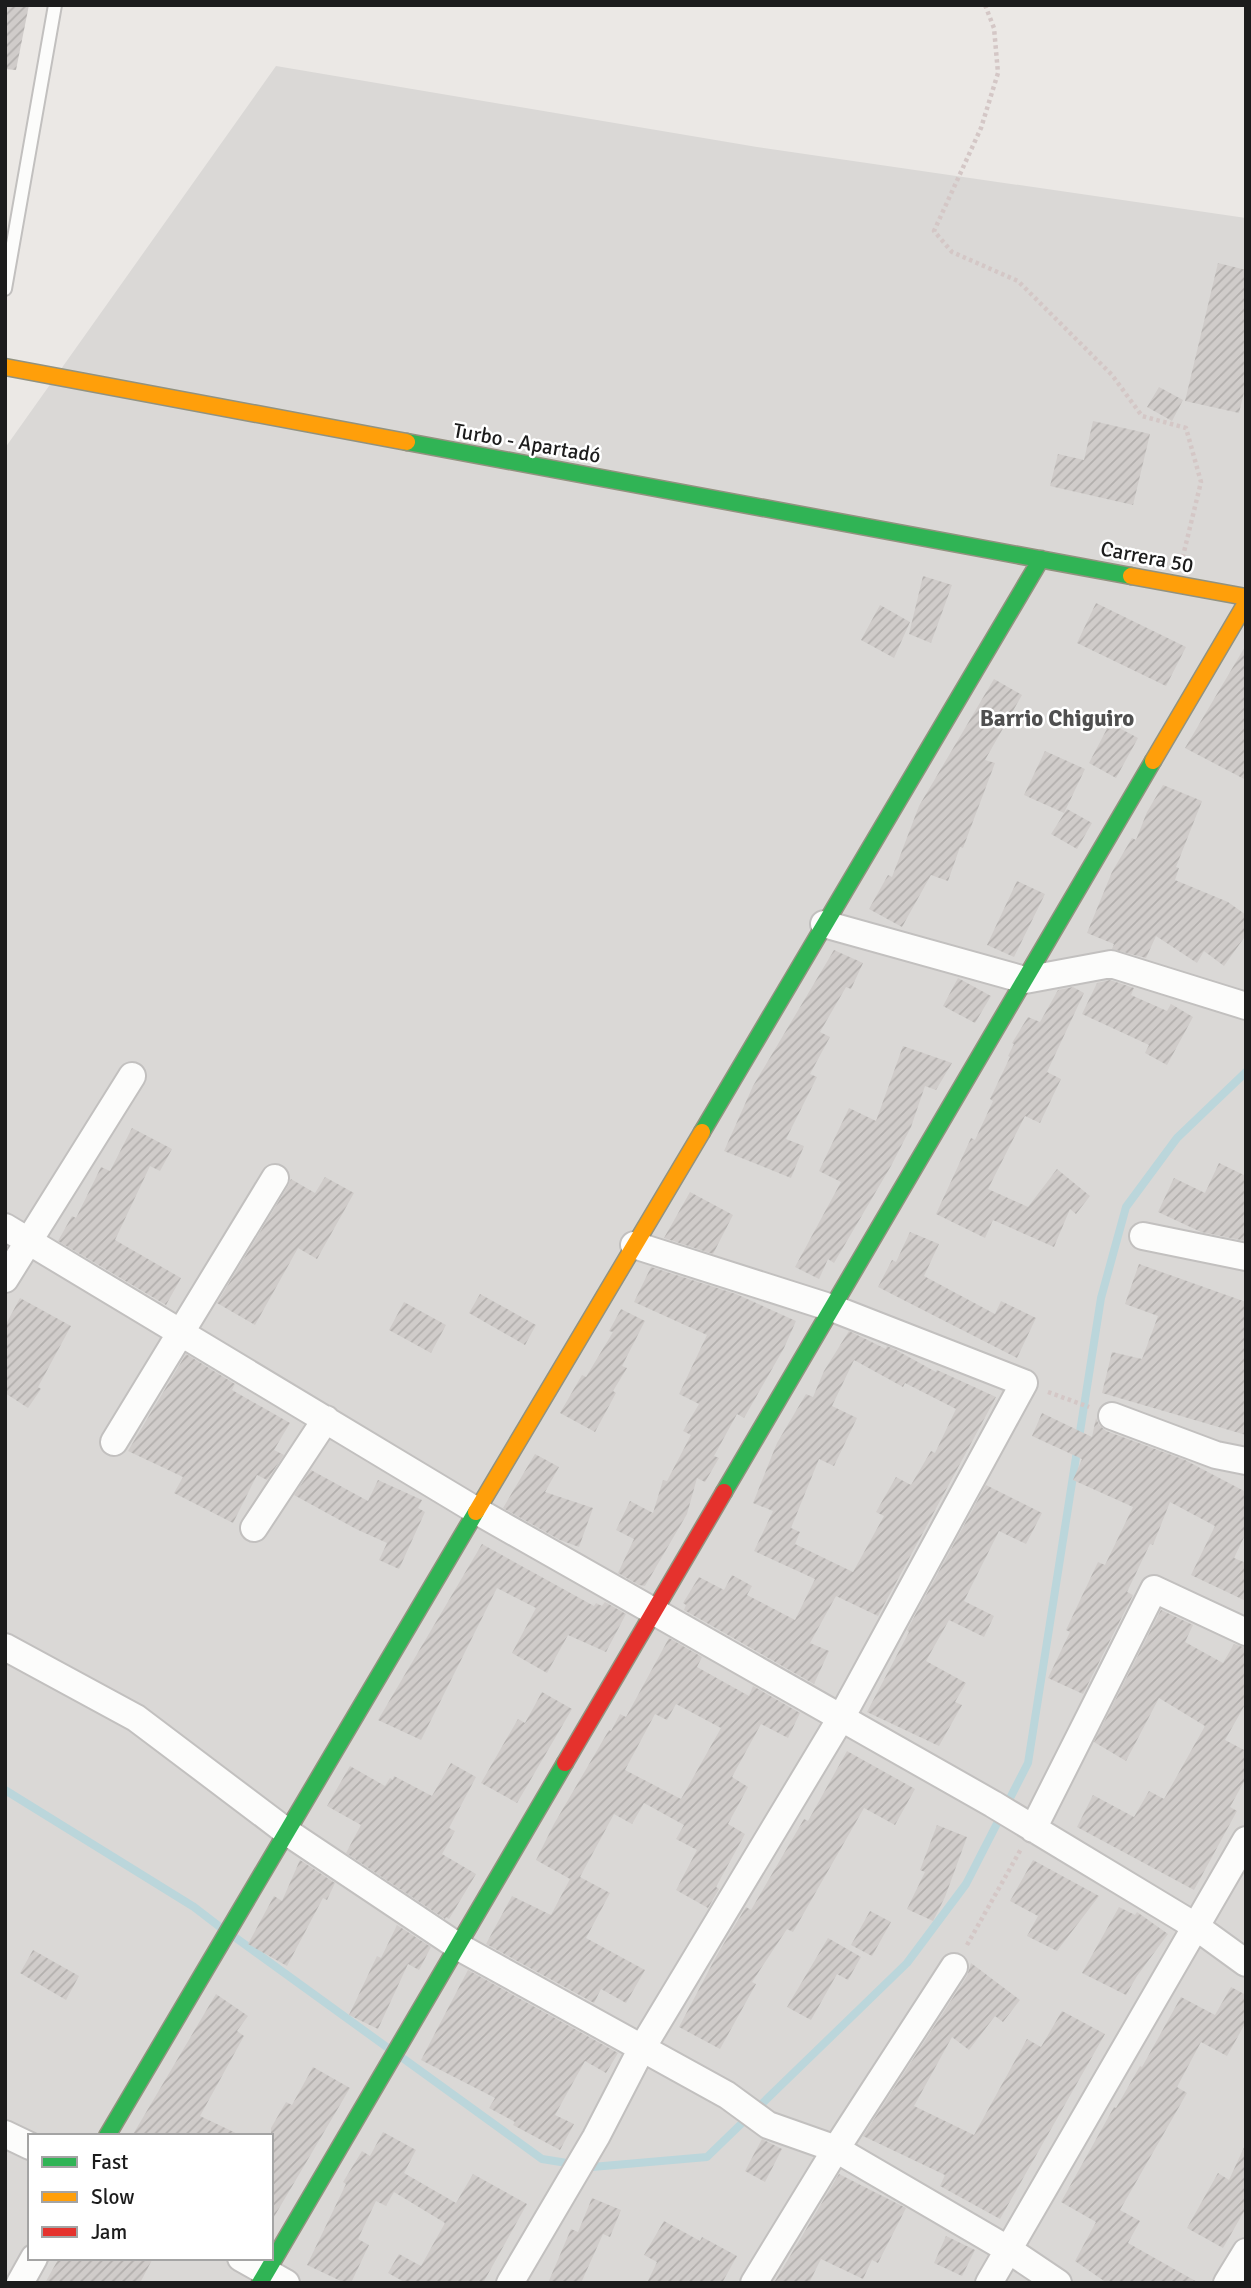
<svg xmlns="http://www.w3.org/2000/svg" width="1251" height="2288" viewBox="0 0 1251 2288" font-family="Signika,sans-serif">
<defs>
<pattern id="building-hatch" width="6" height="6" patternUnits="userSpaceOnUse" patternTransform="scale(1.75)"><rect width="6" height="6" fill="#d0ccca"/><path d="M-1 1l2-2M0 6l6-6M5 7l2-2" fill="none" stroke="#b2afad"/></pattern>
</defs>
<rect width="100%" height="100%" fill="#ebe8e5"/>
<path fill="#dad8d6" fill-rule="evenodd" d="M276,66l481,81 489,71v2065h-1241v-1835zM30,2136h241v122h-241z"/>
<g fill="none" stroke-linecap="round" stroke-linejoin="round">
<path stroke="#bbd6db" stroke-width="8" d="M5,1790l189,117 26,20
M236,1938l152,110
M404,2059l138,100 50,8 115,-10 200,-194 59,-79 62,-121 73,-465 25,-91 51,-69 69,-66"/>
</g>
<path fill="url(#building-hatch)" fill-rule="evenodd" d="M5,5h24l-13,65 -11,-1z
M1218,263l28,7v114l-7,29 -54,-12z
M1159,387l24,13 -11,21 -25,-14z
M1093,421l57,13 -17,71 -83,-19 8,-32 26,6z
M923,576l29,9 -21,58 -22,-9z
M1096,603l90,44 -20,39 -89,-43z
M880,605l30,17 -16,36 -33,-18z
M1246,645v135l-61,-32z
M994,679l28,16 -37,65 10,3 -32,85 -3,-1 -12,34 -17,-6 -29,52 -33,-18 19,-34 4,2 27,-71z
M1110,723l28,15 -22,40 -27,-15z
M1045,751l40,18 -21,44 -40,-18z
M1163,785l39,16 -26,66 3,1 -4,12 53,22 18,13v20l-22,31 -20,-15 -7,12 -41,-27 -10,22 -34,-9 2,-5 -27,-11 25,-61 20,-34 4,2 11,-28z
M1067,809l25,14 -15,26 -26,-15z
M1017,881l28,13 -31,63 -27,-12z
M834,950l29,13 -12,26 -5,-2 -26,45 10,5 -20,37 7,3 -31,62 18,7 -13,32 -67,-27 29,-65z
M958,978l33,18 -16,27 -32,-17z
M1110,980l24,8 -3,7 36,16 4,-7 22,13 -26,48 -22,-12 4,-8 -67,-31 15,-31z
M1073,987l11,6 -37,79 14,7 -21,44 -15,-7 -37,73 40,18 29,-38 33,27 -14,18 -6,-5 -16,38 -61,-27 -8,18 -49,-24 35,-76 4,2 18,-39 -3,-2 20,-42 -2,-1 6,-12 -2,-1 16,-26 12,5 18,-32z
M903,1046l49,17 -16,27 -11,-4 -14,41 -20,39 -57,97 -6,-4 -9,20 -24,-12 46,-85 -22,-11 30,-63 27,13z
M132,1128l40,21 -12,22 -10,-5 -35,74 66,38 -15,27 -108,-64 14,-25 4,2 25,-51 9,4z
M1219,1163l27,13v65l-45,-9 -43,-20 16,-34 31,15z
M325,1177l29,16 -37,66 -19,-11 -43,77 -38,-22 71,-117 3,-7 24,14z
M690,1192l43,23 -20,39 -49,-16z
M910,1232l29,12 -15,32 71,38 6,-13 35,17 -19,40 -139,-71 14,-27 4,2z
M1139,1264l107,38v133l-144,-42 10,-41 30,7 16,-43 -33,-12z
M651,1267l85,27 60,27 -12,27 -40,70 -7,-4 -23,42 5,2 -14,24 -8,-4 -10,36 -42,72 -6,-1 -21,-12 16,-34 -18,-9 14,-29 23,12 10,-33 4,1 24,-46 -8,-4 16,-27 -20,-10 28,-59 -73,-33z
M480,1294l56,31 -11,20 -56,-32z
M20,1298l51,28 -33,61 3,2 -13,19 -23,-15v-67z
M404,1302l42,23 -15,28 -42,-23z
M621,1309l24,12 -23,45 5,2 -14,23 3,2 -21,39 -35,-19 22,-38 4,2 27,-45 -4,-1z
M849,1331l37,18 1,-3 9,4 40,22 1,-2 59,27 -118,219 -42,-20 -26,47 19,8 -15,33 -130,-74 2,-5 -3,-2 16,-26 25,13 8,-15 20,11 -5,9 48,25 20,-41 -61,-28 19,-40 -20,-8 24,-60 29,-49 7,3 11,-26zM854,1360l49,27 2,-4 51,26 -21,44 -4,-2 -20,34 -15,-8 -20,35 8,4 -31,56 -58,-28 5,-12 -9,-4 28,-69 15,7 23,-48 -25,-12z
M186,1354l49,30 -3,6 58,33 -16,27 10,5 -17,25 -10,-5 -24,48 -59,-30 9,-16 -55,-26z
M1042,1413l50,24 4,-19 3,7 7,6 79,29 61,32v41l-12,25 12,5v38l-55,-26 24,-49 -45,-24 -17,43 -3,-1 -23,48 6,3 -50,99 -35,-16 22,-46 -4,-2 32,-68 7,3 28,-58 -60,-27 9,-21 -50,-23z
M535,1454l24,13 -14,25 48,16 -14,39 -19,-7 -57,-32z
M311,1470l57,31 10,-21 44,20 -4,8 7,4 -26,57 -20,-9 8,-17 -31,-14 -62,-34z
M986,1485l56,28 -16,31 -27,-13 -35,70 30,15 -10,21 -35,-17 -23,41 40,22 -11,19 7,3 -23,41 -72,-34 42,-80 -2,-2z
M482,1544l112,62 2,-3 6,3 3,-4 21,12 -20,38 -38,-17 -21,38 -35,-20 24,-45 -39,-20 -76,152 -43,-20z
M1161,1610l32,15 -8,17 38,21 11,-19 12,4v55l-21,37 21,11v27l-16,29 7,4 -43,79 -117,-63 16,-32 41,22 15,-26 15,8 41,-73 -46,-28 -33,63 -32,-19z
M669,1638l33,19 -5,10 52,29 4,-10 47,27 -12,25 -27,-14 -29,53 16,10 -20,37 17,10 -29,53 3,2 -11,19 -32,-18 21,-40 -21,-11 8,-14 -40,-22 -12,21 -18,-10 -34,63 30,16 -24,45 59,32 -19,33 -25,-14 -7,14 -108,-59 26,-48 39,19 19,-36 -34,-19 18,-36 55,-94 2,1 9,-17 6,3zM676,1704l45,24 -40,71 -56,-29 30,-56 12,6z
M542,1692l30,17 -55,94 -36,-20 37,-64 7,4z
M847,1751l68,38 -20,36 -31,-17 -71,124 -6,-3 -35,53 4,2 -36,65 -41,-22 38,-72 29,-48 5,3 53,-91 4,2z
M451,1763l25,14 -27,51 6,3 -13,23 34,20 -27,45 -3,-2 -1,2 -99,-66 15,-28 -34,-19 23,-40 35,20 5,-8 3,2 1,-4 38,20z
M937,1825l30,12 -22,60 -12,24 -26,-12 18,-37 -5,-2z
M300,1860l35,23 -8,17 -4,-2 -36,68 -39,-22 26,-48 8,5z
M1033,1860l66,36 -42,55 -30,-15 11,-20 -28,-15z
M1119,1907l16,8 2,-3 31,22 -31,42 -11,19 -44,-22z
M870,1911l21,11 -19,34 -21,-11z
M397,1925l34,22 -12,23 -11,-6 -30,65 -29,-14 28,-59 4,2z
M828,1938l33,19 -13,23 -11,-6 -26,46 -24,-13z
M33,1950l46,26 -13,24 -46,-27z
M971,1963l49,37 -17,22 -8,-6 -26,34 -17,-13 -38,69 60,29 53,-96 14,8 21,-36 43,23 -105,185 -60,-33 5,-11 -82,-39 104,-160z
M468,1970l150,83 -12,20 -21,-12 -30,54 19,9 -14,26 -47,-25 2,-3 -26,-14 6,-10 -74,-38z
M1231,1987l15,8v27l-19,34 -26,-14 -24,45 10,6 -67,117 20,11 -12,22 71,40h-92l-32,-22 21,-39 -35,-20 53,-95 2,1 24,-42 2,1 39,-70 34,18z
M216,1994l32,22 -11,15 7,5 -44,80 42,20h-110z
M313,2067l37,21 -79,134v-94l15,-26 6,3z
M383,2132l33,18 -12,23 52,30 17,-29 54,30 -44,79h-77l-18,-10 11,-19 22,12 24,-43 -51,-31 -8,14 -10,-5 -18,38 11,6 -18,38h-6l-38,-18 39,-81 -3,-2 19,-31 8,5z
M762,2139l20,10 -17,33 -20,-11z
M1246,2143v65l-23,40 -36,-20 31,-55 11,7z
M839,2174l67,34 -28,55 -6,-3 -9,19 -42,-20 -12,24h-35z
M592,2198l29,12 -11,27 -7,-3 -22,49h-33l23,-54 7,3z
M664,2221l36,20 2,-4 35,19 -15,27h-75l10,-21 -13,-7z
M946,2236l29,14 -13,26 -28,-13z
M59,2258h94l-13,25h-95z"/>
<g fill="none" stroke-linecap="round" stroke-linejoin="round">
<g stroke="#c2c0bf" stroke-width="16">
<path id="lane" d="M5,289l50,-284"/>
</g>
<g stroke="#c2c0bf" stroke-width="30">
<path id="street" d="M824,924l201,56 86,-16 135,42
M5,1227l472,284 516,293 202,122 51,37
M1143,1236l103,21
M5,1279l127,-203
M1112,1416l104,39 30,6
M114,1442l161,-264
M254,1528l72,-109
M5,1647l131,71 151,114 172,115 268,148 41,30 68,24 173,101 49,33
M1033,1829l121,-240 92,43
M5,2134l25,12
M241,2258l45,25
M20,2283l14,-25
M510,2283l86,-146 46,-89 199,-330 183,-335 -192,-75 -198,-63
M754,2283l82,-134 118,-182
M989,2283l257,-443
M1227,2283l19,-31"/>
</g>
<g stroke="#92927f" stroke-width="19">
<path id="fast" d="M407,442l724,134
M702,1132l339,-573
M724,1492l429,-731
M107,2136l369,-624
M260,2283l305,-520"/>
</g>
<g stroke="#92927f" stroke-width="19">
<path id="slow" d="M5,367l402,75
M1131,576l115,21
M1153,761l93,-158
M476,1512l226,-380"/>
</g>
<g stroke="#92927f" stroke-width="19">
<path id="jam" d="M565,1763l159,-271"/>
</g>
<path stroke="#d4c7c6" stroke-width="4.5" stroke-dasharray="3.5 3.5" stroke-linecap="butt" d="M985,5l9,23 4,45 -17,55 -47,103 18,21 66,29 94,94 30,41 44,12 15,54 -18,74
M1048,1392l41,15
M967,1945l54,-96"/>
<use href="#lane" stroke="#fcfcfb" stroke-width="12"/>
<use href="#street" stroke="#fcfcfb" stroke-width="26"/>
<use href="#fast" stroke="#30b455" stroke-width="16"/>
<use href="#slow" stroke="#ff9f0a" stroke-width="16"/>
<use href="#jam" stroke="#e5322d" stroke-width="16"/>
</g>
<g text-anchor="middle" stroke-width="5" stroke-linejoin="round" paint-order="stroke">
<g font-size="21" fill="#1c1c1c" stroke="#fff">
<text transform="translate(527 443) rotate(10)" y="7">Turbo - Apartadó</text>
<text transform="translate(1147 557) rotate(11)" y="7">Carrera 50</text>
</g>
<g font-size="23" font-weight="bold" fill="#4f4f4f" stroke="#fff">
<text x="1057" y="726">Barrio Chiguiro</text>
</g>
</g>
<rect width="1251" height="2288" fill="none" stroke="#1c1c1c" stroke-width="14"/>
<rect x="28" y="2134" width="245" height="126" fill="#ffffff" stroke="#a4a4a4" stroke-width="2"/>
<rect x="42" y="2157" width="35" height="10" fill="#30b455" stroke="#a4a4a4" stroke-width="2"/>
<text x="91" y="2169" font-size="21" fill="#1c1c1c">Fast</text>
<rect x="42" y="2192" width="35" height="10" fill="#ff9f0a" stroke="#a4a4a4" stroke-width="2"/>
<text x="91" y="2204" font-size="21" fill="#1c1c1c">Slow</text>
<rect x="42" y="2227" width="35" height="10" fill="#e5322d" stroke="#a4a4a4" stroke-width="2"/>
<text x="91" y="2239" font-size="21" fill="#1c1c1c">Jam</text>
</svg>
